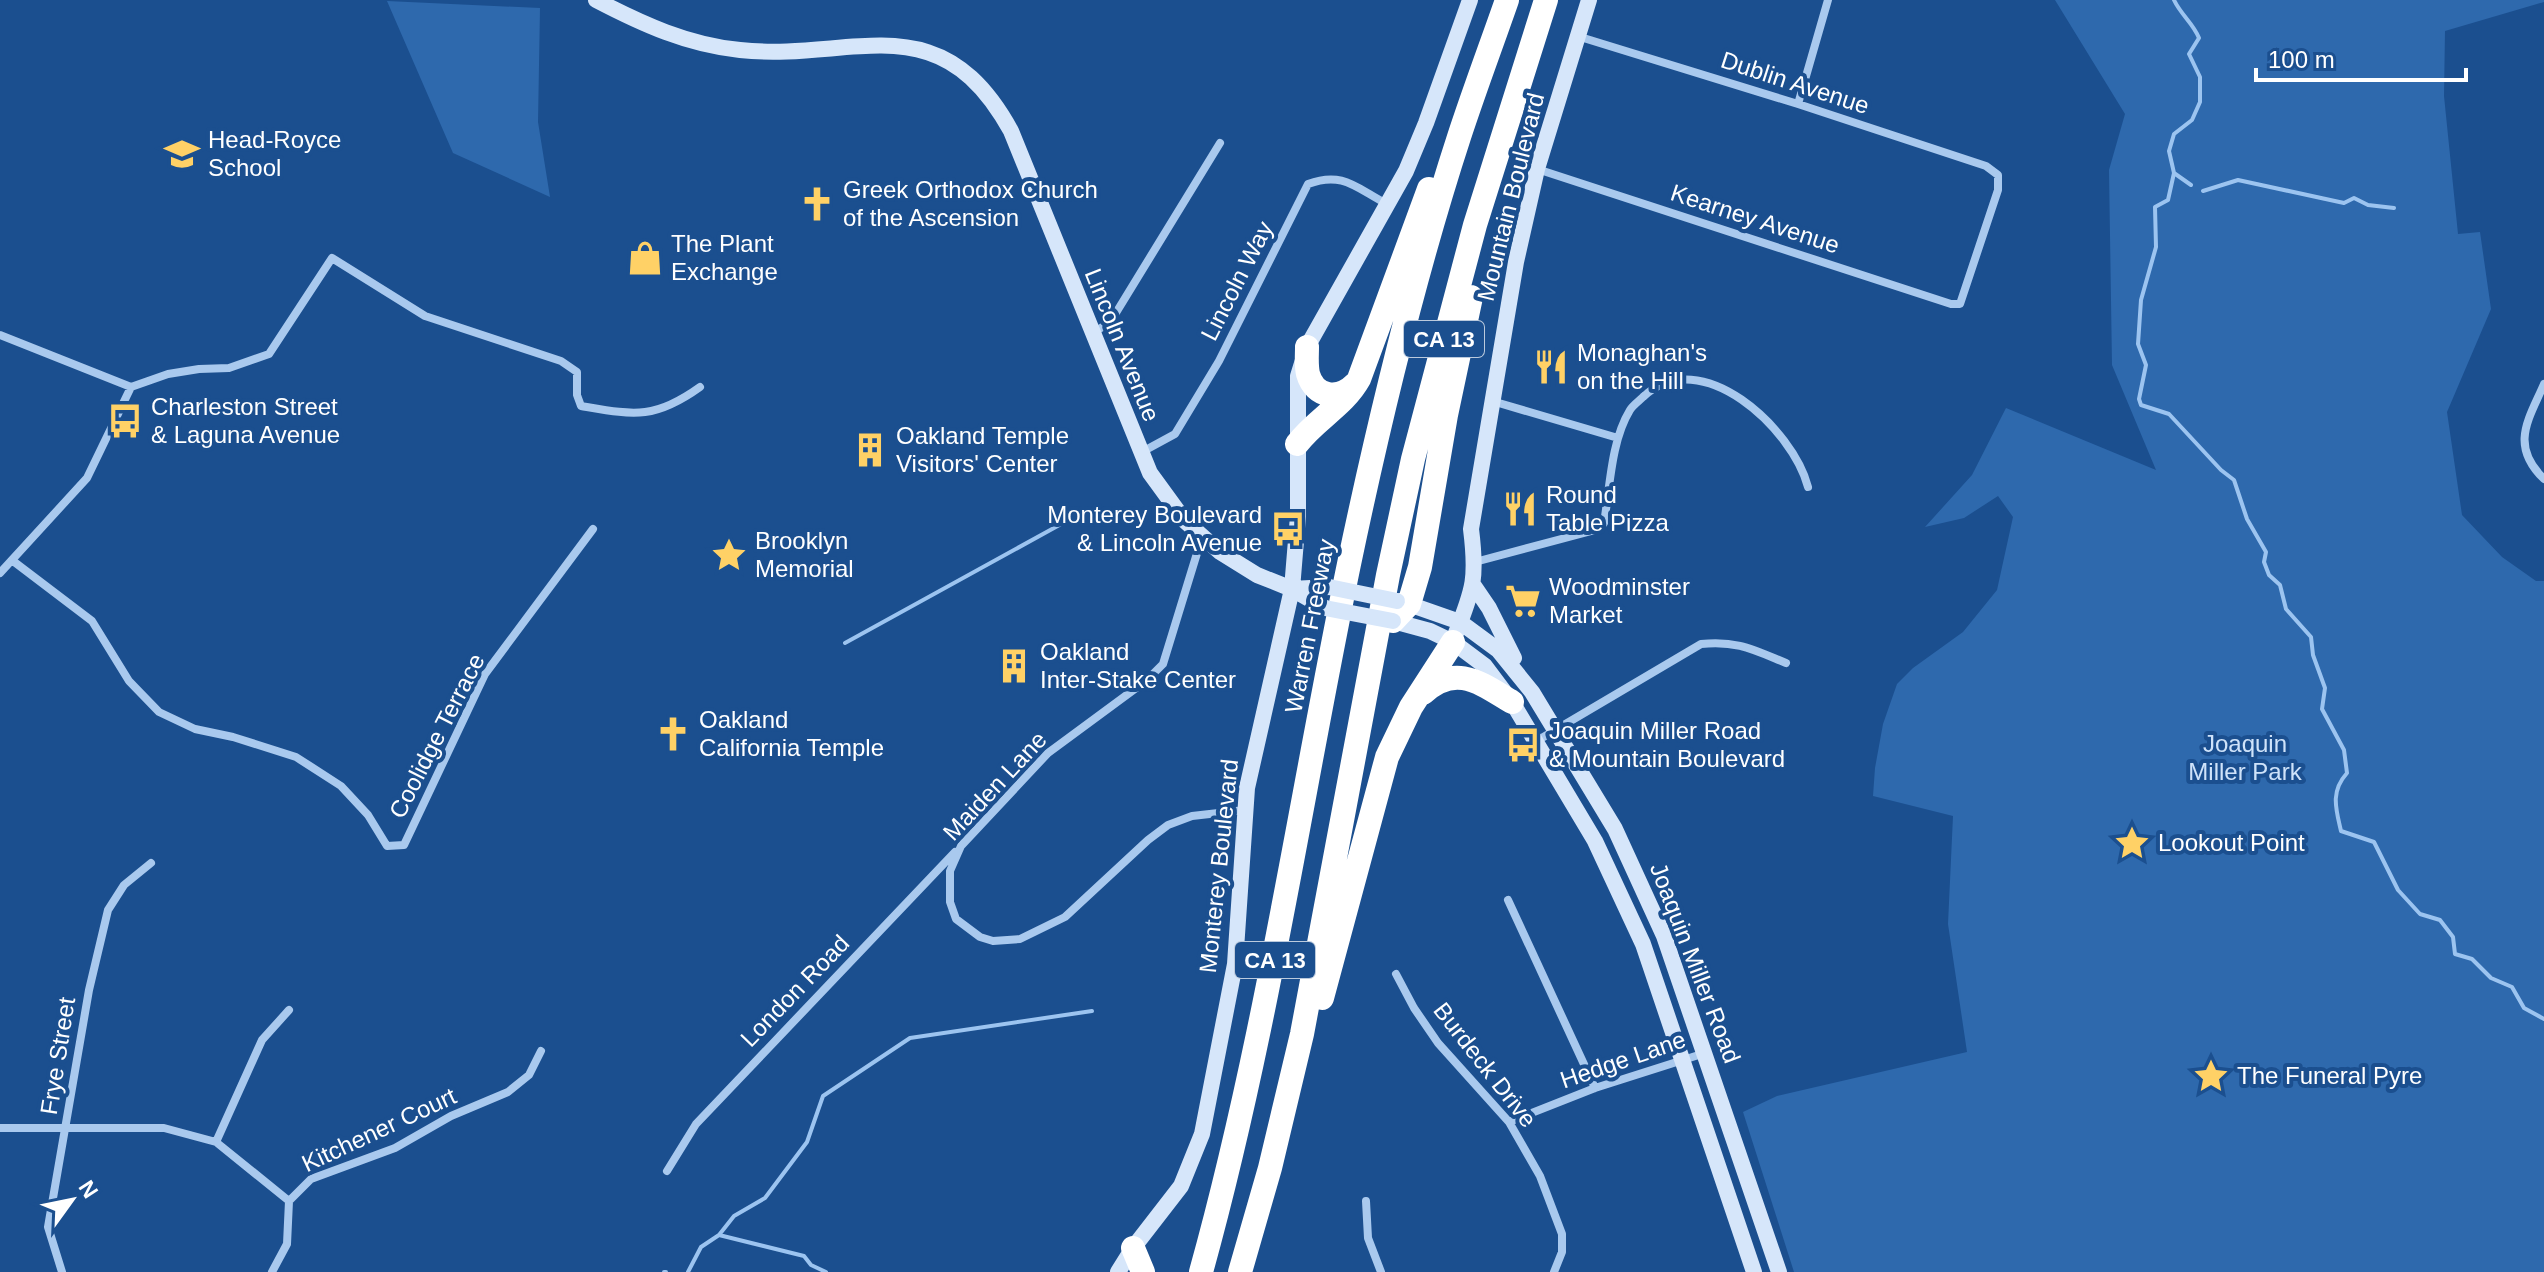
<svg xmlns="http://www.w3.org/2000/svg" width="2544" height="1272" viewBox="0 0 2544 1272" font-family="Arial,sans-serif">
<rect width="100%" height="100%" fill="#1b4f8f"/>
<path fill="#2e69ad" d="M2055,0h489v2l-99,29 -1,65 14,138 22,-2 11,77 -44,103 15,103 40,42 34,24h8v691h-750l-51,-160 34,-16 190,-44 -19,-128 5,-108 -80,-20 2,-28 8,-44 14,-40 16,-16 50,-36 34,-42 16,-73 -15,-21 -34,22 -39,9 47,-52 34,-67 150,62 -44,-105 -3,-195 16,-56z
M387,1l153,7 -2,114 12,75 -97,-44z"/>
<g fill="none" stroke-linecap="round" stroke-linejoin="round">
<path stroke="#9cc4f0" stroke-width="4" d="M2174,0c7,15 19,23 25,38l-10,16 11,23v25l-8,18 -18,14 -5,17 5,22 -6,27 -13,7 1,40 -15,53 -3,44 8,21 -7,34 2,6 28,9 52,56 13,10 13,39 19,33 -2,10 5,13 11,10 6,24 25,28 2,18 12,33 -3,21 22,41 3,23c-17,19 -11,36 -6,58l33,11 24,48 22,24 20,6 13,17 2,17 17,5 19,19 21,9 12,21 20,11
M2174,173l17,12
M2203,191l35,-11 106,23 10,-5 14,7 26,3
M845,643l218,-120
M719,1235l85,21 7,9 15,7
M664,1272h2
M688,1272l13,-25 18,-12 15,-19 31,-18 42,-56 16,-46 87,-58 182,-27"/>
<path stroke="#a9c9ee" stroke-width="8" d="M1798,104l30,-104
M1537,169l414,135h9l38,-114v-15l-12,-9 -188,-62 -221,-68
M1092,334l19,-13 109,-178
M0,335l131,52
M2544,384c-15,35 -35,61 0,95
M1492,401l126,37
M1140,453l35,-19 44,-73 89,-177c35,-13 48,4 79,20
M1202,537l-39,127 -16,16 -99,73 -87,93 -11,25v31l6,17 24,18 13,4 27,-2 45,-22 83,-77 20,-15 24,-9 53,-6
M13,561l79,60 37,60 30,31 36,17 38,8 63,20 45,29 27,29 19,31 17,-1 81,-171 108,-145
M1475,562l124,-33 5,-6c6,-36 7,-82 26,-113 3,-5 9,-9 13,-13 58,-55 150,32 165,90
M0,573l87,-95 44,-91 37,-13 31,-5 30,-1 40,-14 63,-96 93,58 136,45 16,11v23l4,11c53,9 73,14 119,-19
M1535,742l166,-98c35,-4 53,6 85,19
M1508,900l87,188
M1396,974l18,34 24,35 71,79 31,54 22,58v18l-8,20
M1509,1122l86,-34 110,-35
M0,1128h164l52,14 73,59
M216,1142l46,-102 27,-30
M667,1171l29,-47 259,-272
M1366,1201l2,37 13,34
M62,1272l-14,-45 41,-237 19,-80 16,-25 27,-22
M272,1272l15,-28 2,-43 22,-22 84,-31 56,-32 57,-24 21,-17 12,-24"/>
<path stroke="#d6e6fa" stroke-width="16" d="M596,0c46,24 92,45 144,50 114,12 199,-50 271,81l139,342 35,48 35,31 37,23 35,14 33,19
M1474,586l15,22 25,50
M1292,589l37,-2
M1400,601l60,21 38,28 34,42 83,137 49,107 115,336
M1393,621l37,10 23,11 32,24 27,36 83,139 48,103 111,328
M1456,633c18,-45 21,-56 15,-104l45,-267 21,-93 52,-169
M1118,1272l15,-24 48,-62 21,-52 33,-170 12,-176 45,-199 6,-73v-140l9,-29 99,-176 20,-48 44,-123"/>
<path stroke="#fff" stroke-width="24" d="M1307,347c0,9 -1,18 1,27 7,24 31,26 47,10
M1297,444c19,-25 47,-38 62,-65l70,-190
M1393,621l16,-17 11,-37 26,-152 25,-118
M1423,693c33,-30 57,-10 89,9
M1322,998l65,-241 24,-50 42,-65
M1133,1248l10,24
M1201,1272c65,-234 99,-471 148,-708 30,-143 65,-289 110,-427 15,-46 32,-91 48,-137
M1240,1272l30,-104 32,-134 86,-459 25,-116 62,-234 71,-225"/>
<path stroke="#d6e6fa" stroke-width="16" d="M1329,587l68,14
M1325,608l68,13"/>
</g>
<defs>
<g id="school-bare" transform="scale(2.76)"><path d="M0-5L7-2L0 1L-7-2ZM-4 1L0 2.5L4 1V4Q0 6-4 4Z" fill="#ffd166" stroke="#1b4f8f" stroke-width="2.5" paint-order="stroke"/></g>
<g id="church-bare" transform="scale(2.76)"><path d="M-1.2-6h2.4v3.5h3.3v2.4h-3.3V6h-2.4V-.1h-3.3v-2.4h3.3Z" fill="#ffd166" stroke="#1b4f8f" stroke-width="2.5" paint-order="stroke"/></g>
<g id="shop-bare" transform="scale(2.76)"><path d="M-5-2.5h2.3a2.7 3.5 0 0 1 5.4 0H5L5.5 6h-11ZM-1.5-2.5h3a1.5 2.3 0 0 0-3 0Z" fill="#ffd166" stroke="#1b4f8f" stroke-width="2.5" paint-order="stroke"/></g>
<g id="restaurant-bare" transform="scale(2.76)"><path d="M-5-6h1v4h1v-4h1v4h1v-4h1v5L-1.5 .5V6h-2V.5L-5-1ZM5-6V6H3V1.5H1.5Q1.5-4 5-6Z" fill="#ffd166" stroke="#1b4f8f" stroke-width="2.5" paint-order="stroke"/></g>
<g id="bus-bare" transform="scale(2.76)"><path d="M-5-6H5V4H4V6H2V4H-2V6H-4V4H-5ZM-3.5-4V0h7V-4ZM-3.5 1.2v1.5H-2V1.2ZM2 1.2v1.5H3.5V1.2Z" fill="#ffd166" stroke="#1b4f8f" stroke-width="2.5" paint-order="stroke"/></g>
<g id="building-bare" transform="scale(2.76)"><path d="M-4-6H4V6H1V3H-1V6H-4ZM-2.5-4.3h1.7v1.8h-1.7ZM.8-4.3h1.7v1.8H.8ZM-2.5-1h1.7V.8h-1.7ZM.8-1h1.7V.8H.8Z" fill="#ffd166" stroke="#1b4f8f" stroke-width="2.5" paint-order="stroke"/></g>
<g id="sight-bare" transform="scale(2.76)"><path d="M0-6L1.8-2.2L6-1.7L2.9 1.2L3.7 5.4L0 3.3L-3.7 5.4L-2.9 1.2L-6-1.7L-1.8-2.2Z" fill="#ffd166" stroke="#1b4f8f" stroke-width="2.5" paint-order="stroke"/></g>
<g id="supermarket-bare" transform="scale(2.76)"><path d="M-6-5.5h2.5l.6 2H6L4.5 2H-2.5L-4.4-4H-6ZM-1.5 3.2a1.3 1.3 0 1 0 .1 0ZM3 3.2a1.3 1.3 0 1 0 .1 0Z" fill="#ffd166" stroke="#1b4f8f" stroke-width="2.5" paint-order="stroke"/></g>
</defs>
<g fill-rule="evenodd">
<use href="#school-bare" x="182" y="154"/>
<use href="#church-bare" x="817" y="204"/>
<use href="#shop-bare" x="645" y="258"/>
<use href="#restaurant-bare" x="1551" y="367"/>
<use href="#bus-bare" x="125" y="421"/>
<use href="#building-bare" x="870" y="450"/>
<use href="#restaurant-bare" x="1520" y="509"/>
<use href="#bus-bare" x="1288" y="529"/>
<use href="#sight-bare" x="729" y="555"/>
<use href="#supermarket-bare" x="1523" y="601"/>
<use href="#building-bare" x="1014" y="666"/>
<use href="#church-bare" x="673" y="734"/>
<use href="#bus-bare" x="1523" y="745"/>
<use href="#sight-bare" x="2132" y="843"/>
<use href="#sight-bare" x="2211" y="1076"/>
</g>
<g text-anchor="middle" stroke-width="8" stroke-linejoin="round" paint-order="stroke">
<g fill="#1b4f8f" stroke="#bbcadd" stroke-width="2">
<rect x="1404" y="321" width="80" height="36" rx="6"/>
<rect x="1235" y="942" width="80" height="36" rx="6"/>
</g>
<g font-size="22" font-weight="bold" fill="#fff">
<text x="1444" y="347">CA 13</text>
<text x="1275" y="968">CA 13</text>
</g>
<g font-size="24" fill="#fff" stroke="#1b4f8f">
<text transform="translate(1795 83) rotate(18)" y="8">Dublin Avenue</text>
<text transform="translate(1511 197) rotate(-76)" y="8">Mountain Boulevard</text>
<text transform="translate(1755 219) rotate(18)" y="8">Kearney Avenue</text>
<text transform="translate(1237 281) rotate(-63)" y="8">Lincoln Way</text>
<text transform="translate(1122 345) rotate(68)" y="8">Lincoln Avenue</text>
<text transform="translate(1310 626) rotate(-79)" y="8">Warren Freeway</text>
<text transform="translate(437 736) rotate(-63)" y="8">Coolidge Terrace</text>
<text transform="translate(995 786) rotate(-47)" y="8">Maiden Lane</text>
<text transform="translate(1219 866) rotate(-84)" y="8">Monterey Boulevard</text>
<text transform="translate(1695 963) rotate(69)" y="8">Joaquin Miller Road</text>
<text transform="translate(795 991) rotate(-46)" y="8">London Road</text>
<text transform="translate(58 1056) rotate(-81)" y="8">Frye Street</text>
<text transform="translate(1623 1060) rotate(-19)" y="8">Hedge Lane</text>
<text transform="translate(1485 1065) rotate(52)" y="8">Burdeck Drive</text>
<text transform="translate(379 1130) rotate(-25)" y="8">Kitchener Court</text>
</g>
<g font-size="24" fill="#fff" stroke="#1b4f8f" text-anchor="start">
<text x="208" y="148">Head-Royce<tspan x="208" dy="28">School</tspan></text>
<text x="843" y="198">Greek Orthodox Church<tspan x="843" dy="28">of the Ascension</tspan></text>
<text x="671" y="252">The Plant<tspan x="671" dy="28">Exchange</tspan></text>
<text x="1577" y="361">Monaghan's<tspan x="1577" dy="28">on the Hill</tspan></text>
<text x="151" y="415">Charleston Street<tspan x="151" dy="28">&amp; Laguna Avenue</tspan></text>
<text x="896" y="444">Oakland Temple<tspan x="896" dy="28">Visitors' Center</tspan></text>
<text x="1546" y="503">Round<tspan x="1546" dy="28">Table Pizza</tspan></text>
<text x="1262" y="523" text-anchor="end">Monterey Boulevard<tspan x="1262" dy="28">&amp; Lincoln Avenue</tspan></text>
<text x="755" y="549">Brooklyn<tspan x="755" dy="28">Memorial</tspan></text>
<text x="1549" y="595">Woodminster<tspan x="1549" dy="28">Market</tspan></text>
<text x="1040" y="660">Oakland<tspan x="1040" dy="28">Inter-Stake Center</tspan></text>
<text x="699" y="728">Oakland<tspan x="699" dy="28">California Temple</tspan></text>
<text x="1549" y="739">Joaquin Miller Road<tspan x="1549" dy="28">&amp; Mountain Boulevard</tspan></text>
<text x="2158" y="851">Lookout Point</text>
<text x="2237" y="1084">The Funeral Pyre</text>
</g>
<g font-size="24" fill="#cfe3fa" stroke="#1b4f8f">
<text x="2245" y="752">Joaquin<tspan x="2245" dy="28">Miller Park</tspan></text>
</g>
</g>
<g transform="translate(72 1200) rotate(57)" stroke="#1b4f8f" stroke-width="6" paint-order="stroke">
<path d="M0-6L14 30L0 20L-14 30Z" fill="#ffffff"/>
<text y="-12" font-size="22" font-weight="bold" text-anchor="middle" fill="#ffffff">N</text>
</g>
<path d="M2256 68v12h210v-12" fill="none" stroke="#ffffff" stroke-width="4"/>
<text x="2268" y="68" font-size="24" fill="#ffffff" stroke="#1b4f8f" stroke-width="6" paint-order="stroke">100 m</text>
</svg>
